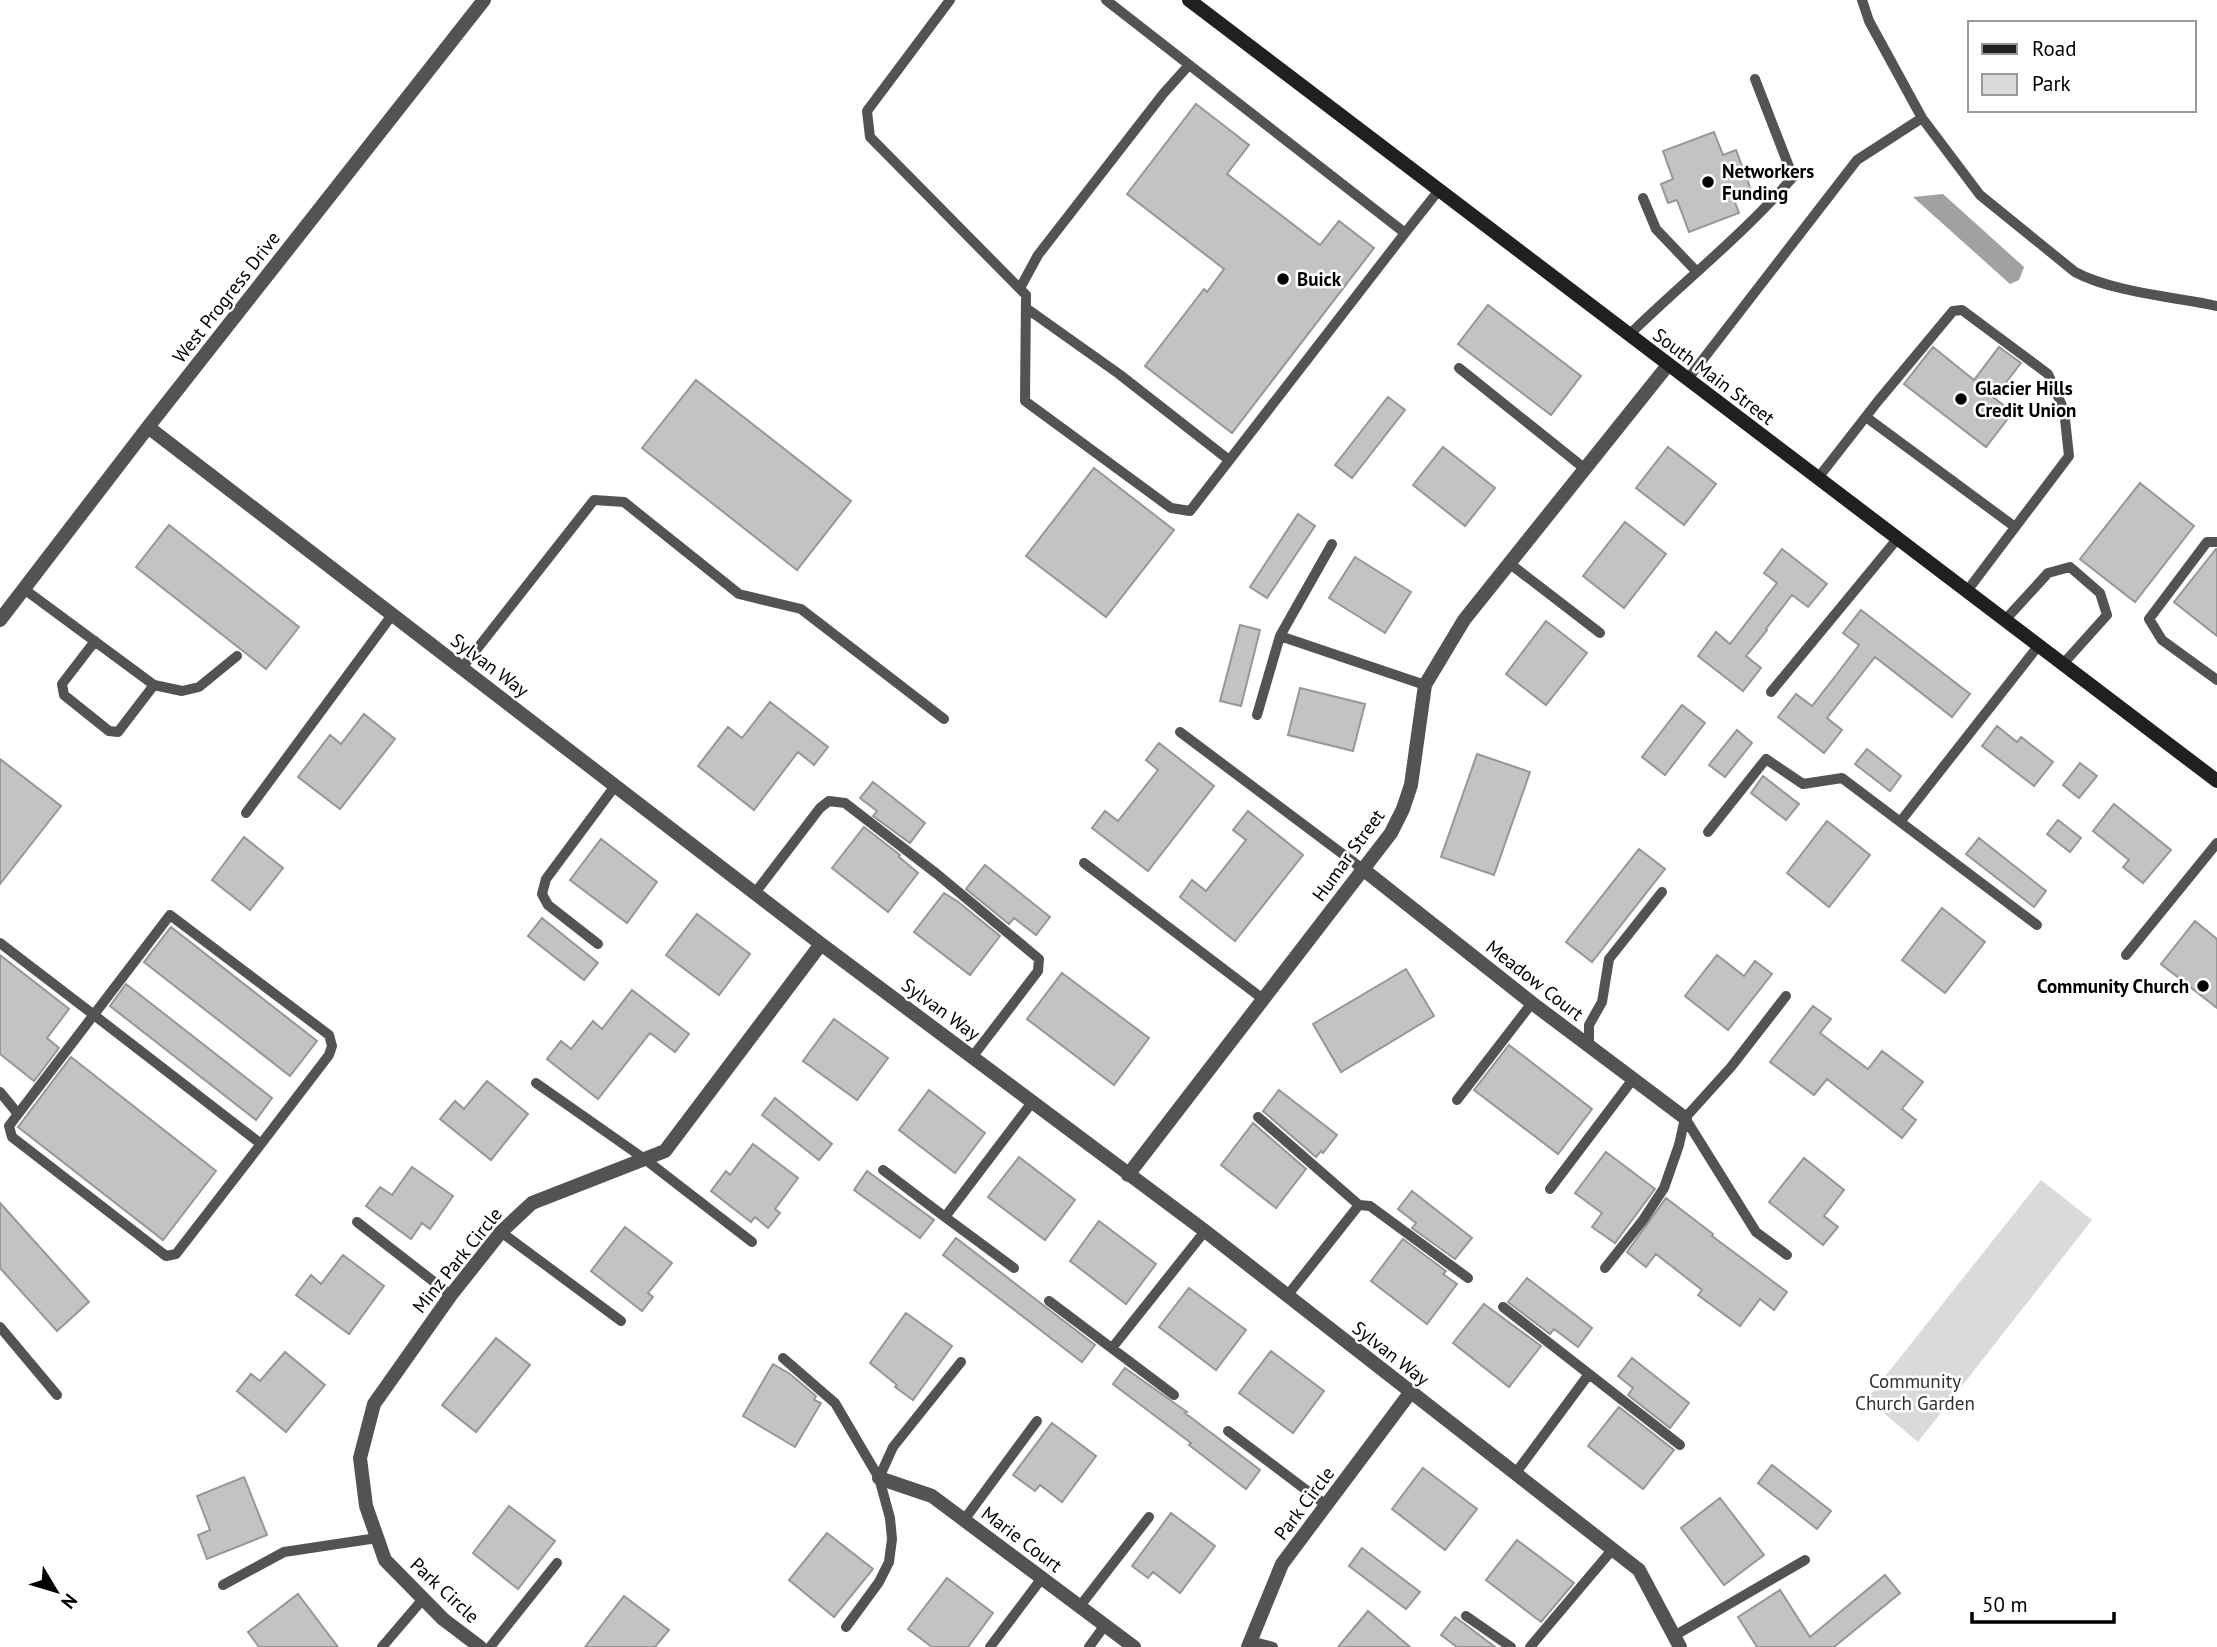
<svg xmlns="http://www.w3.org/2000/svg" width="2217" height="1647" viewBox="0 0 2217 1647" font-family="'PT Sans',sans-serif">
<rect width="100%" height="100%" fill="#fff"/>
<path fill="#dadada" d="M2041,1180l51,40 -174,222 -51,-43z"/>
<path fill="#a1a1a1" d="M1943,194l81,73 -5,13 -9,4 -97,-87z"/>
<path fill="#c3c3c3" stroke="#979797" stroke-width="2" d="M1196,104l53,41 -22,29 93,71 19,-24 35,27 -142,185 -87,-67 59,-77 3,3 17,-23 -97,-75z
M1714,132l9,23 13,-5 15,40 -18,7 6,16 -50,19 -12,-32 -9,3 -7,-19 12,-5 -10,-28z
M1488,305l93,71 -30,39 -93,-71z
M1933,347l41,33 25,-33 22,16 -27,35 19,14 -27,35 -82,-63z
M696,380l155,121 -54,69 -155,-122z
M1388,397l17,13 -53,68 -17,-13z
M1443,447l52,41 -30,38 -52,-41z
M1668,447l48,37 -32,41 -48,-37z
M1094,468l80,62 -68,87 -80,-61z
M2140,483l54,43 -59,76 -55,-43z
M1298,514l17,12 -48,72 -17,-11z
M1625,522l41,32 -42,54 -41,-32z
M169,525l130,102 -33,42 -130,-102z
M1782,549l45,35 -19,23 -16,-12 -26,34 1,1 -21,26 15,12 -18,23 -45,-35 18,-24 14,12 47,-61 -13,-10z
M2216,549h1v87l-43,-34z
M1355,557l56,35 -26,41 -56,-35z
M1861,610l109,84 -18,23 -77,-60 -48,61 15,12 -18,23 -46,-36 18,-23 16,12 25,-32 22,-29 -16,-12z
M1546,621l41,32 -41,52 -40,-31z
M1240,625l20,5 -19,76 -21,-5z
M1300,688l65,16 -12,47 -65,-16z
M770,702l58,45 -14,18 -16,-13 -44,58 -56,-44 30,-39 14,11z
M1682,705l23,18 -40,52 -23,-18z
M364,714l31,25 -55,70 -42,-32 32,-42 11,9z
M1997,726l20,16 4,-5 32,25 -19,24 -52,-40z
M1737,730l15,13 -27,34 -16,-12z
M1159,743l55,43 -66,85 -56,-43 13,-17 13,10 40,-51 -12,-10z
M1867,749l34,27 -11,15 -35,-27z
M1477,754l53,18 -36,103 -53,-18z
M0,759l61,47 -61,78z
M2080,763l17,13 -18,22 -16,-13z
M1763,776l36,28 -13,16 -35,-27z
M873,782l52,41 -15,20 -37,-27 4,-5 -17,-13z
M2114,804l57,46 -28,33 -20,-16 6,-7 -36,-29z
M1248,811l55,44 -68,86 -55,-44 12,-17 14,11 40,-51 -13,-10z
M2058,820l23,18 -11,14 -23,-18z
M1827,821l43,34 -41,52 -42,-34z
M864,827l36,28 -1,2 19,16 -30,39 -56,-44z
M244,837l39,31 -33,42 -38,-30z
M1979,838l67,53 -12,16 -68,-53z
M601,839l56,43 -30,41 -57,-43z
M1639,849l26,20 -73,93 -26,-20z
M985,865l65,52 -14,18 -22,-17 -5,6 -43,-35z
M944,893l13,8 43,35 -30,39 -56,-43z
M1942,908l43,34 -40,51 -43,-33z
M697,914l53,40 -31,41 -53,-40z
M542,918l56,45 -14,17 -56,-44z
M2195,921l22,18v69l-56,-44z
M171,927l146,114 -27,35 -146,-114z
M0,955l69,54 -22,29 12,10 -25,33 -34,-27z
M1717,955l27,21 11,-15 17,13 -44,56 -43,-34z
M1406,969l28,47 -93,56 -28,-48z
M1062,973l87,65 -35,47 -87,-66z
M126,984l146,114 -16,22 -146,-114z
M632,990l57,44 -14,18 -25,-19 -52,66 -51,-40 14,-18 10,8 22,-28 9,8z
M1813,1006l18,13 -11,14 48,36 14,-18 41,31 -21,27 14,11 -14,18 -75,-59 -13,16 -44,-33z
M834,1019l54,39 -31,42 -54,-39z
M1509,1045l83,64 -34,45 -84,-64z
M71,1057l145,114 -53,69 -145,-113z
M487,1081l41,33 -37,46 -51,-41 15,-18 9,8z
M929,1090l56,43 -30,40 -56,-43z
M1279,1090l58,45 -14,18 -2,-2 -5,6 -53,-46z
M775,1098l57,46 -13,16 -57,-45z
M1253,1123l53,46 -30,39 -55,-43z
M753,1144l45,34 -23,31 5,4 -12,15 -13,-11 -4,5 -40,-31 15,-20 4,4z
M1606,1152l49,37 -40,54 -23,-16 10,-14 -27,-20z
M1019,1157l56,43 -30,40 -57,-43z
M1804,1158l40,32 -20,26 14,11 -15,18 -54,-43z
M412,1167l41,29 -23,33 -8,-6 -11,16 -45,-33 14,-19 12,8z
M867,1171l67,49 -14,18 -66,-48z
M1412,1191l60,47 -17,21 -43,-31 4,-5 -18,-14z
M1666,1198l47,36 -1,2 75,56 -13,18 -14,-11 -20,27 -42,-31 4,-5 -46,-36 -10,13 -19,-15z
M0,1203l89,99 -32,29 -57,-63z
M1099,1221l57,43 -30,40 -56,-43z
M625,1227l47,36 -24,30 5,4 -11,14 -51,-40z
M956,1238l139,107 -13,17 -139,-107z
M1403,1239l43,32 -3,3 14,10 -30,40 -56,-43z
M343,1255l41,31 -35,48 -53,-39 15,-20 10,9z
M1527,1278l65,50 -14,19 -24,-18 -4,5 -42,-32z
M1189,1288l57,42 -30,40 -57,-43z
M1484,1304l57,42 -32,41 -56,-44z
M906,1313l46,33 -39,54 -18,-13 2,-2 -27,-22z
M496,1338l34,27 -54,67 -34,-27z
M1271,1351l53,40 -31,42 -54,-40z
M285,1352l40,33 -39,47 -49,-41 14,-17 9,7z
M1632,1358l57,45 -19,25 -42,-33 5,-7 -15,-12z
M773,1364l17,10 26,22 -2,4 7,3 -26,44 -52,-31z
M1125,1368l62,44 -2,1 75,57 -14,19 -57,-44 2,-2 -78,-59z
M1619,1407l55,43 -31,39 -55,-43z
M1052,1423l44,33 -34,46 -22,-17 -5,6 -22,-16z
M1772,1465l59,46 -14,18 -59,-46z
M1423,1468l54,41 -32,41 -53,-41z
M244,1477l23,58 -60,24 -9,-24 12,-5 -13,-34z
M1720,1498l44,57 -40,30 -43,-57z
M509,1506l46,35 -37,48 -45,-36z
M1171,1513l44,33 -35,47 -27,-21 -5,6 -16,-12z
M827,1533l46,36 -39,48 -45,-37z
M1517,1540l57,43 -33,39 -55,-42z
M1362,1548l58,44 -14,17 -57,-43z
M1885,1575l15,18 -66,54h-77l-19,-30 42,-27 30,47z
M947,1578l46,35 -25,34h-36l-24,-18z
M298,1594l40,53h-79l-11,-15z
M624,1596l45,34 -14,17h-70z
M1368,1611l42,36h-72z
M1455,1617l7,5 33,25h-38l-16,-12z"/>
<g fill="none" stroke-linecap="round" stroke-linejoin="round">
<path stroke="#535353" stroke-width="10" d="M950,0l-83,111 3,26 156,158 -1,106 146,107 19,3 215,-278
M1106,0l299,233 34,-43
M1862,0l7,21 53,97 58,77 95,77c37,20 100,25 142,34
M1643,198l13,31 40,42
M1020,288l18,-33 125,-161 26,-29
M1026,308l93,66 110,86
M1629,335c54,-53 114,-100 164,-158l-38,-98
M1459,368l125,100
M1687,380l170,-220 65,-42
M1866,417l149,110
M1818,478l60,-77 75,-90 9,-1 86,64 16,36 5,46 -102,135
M2217,542h-10l-58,77 13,21 55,40
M1509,563l91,70
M24,589l130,96 28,6 17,-4 38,-31
M2005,620l43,-47 22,-6 30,26 7,22 -44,49
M1280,636l52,-92
M95,641l-33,43 2,11 45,36 9,1 36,-47
M462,668l132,-168 30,2 115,92 62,15 143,110
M1771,692l127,-154
M1257,715l23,-79 145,49
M1180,732l184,138
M246,813l146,-198
M1900,822l139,-177
M1708,832l58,-73 37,25 39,-6 195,147
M1084,863l179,136
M755,893l65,-85 9,-7 16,2 92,71 102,85 -1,12 -65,85
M0,943l94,72 167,129 68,-89 3,-9 -3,-11 -159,-120 -152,199 -9,12 3,11 154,119 10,-2 85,-110
M598,944l-50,-39 -6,-11 4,-15 69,-93
M2126,955l91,-112
M1589,1046v-21l13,-23 7,-43 53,-67
M536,1083l110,77 106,82
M0,1092l18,22
M1457,1100l75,-97
M1258,1117l101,88
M1685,1118l71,114 31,23
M883,1170l62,47
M1550,1189l83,-110
M357,1222l94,73
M501,1232l120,89
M1014,1268l-69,-51 88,-116
M1605,1268l38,-48 21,-32 15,-43 6,-27 46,-51 55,-71
M1287,1296l72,-91 11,1 98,72
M1049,1301l125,94
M1503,1307l86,67 -74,100
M0,1327l57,68
M1112,1348l93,-117
M783,1358l52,45 44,75 11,40 2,21 -3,23 -10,20 -33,45
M1589,1374l91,71
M1228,1431l98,74
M879,1478l14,-31 68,-85
M964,1520l73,-99
M223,1585l61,-33 93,-14
M1080,1606l69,-89
M1466,1616l45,31
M1674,1636l131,-76
M1250,1641l23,6
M382,1647l41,-48
M490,1647l67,-84
M990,1647l52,-69
M1089,1647l16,-22
M1530,1647l82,-97"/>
<path stroke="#535353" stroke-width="14" d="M148,427l673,517 384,287 434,339 41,77
M0,620l148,-193 336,-427
M1364,870l168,133 153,115
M1128,1175l263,-342 12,-24 8,-24 14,-100 39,-65 204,-255
M879,1478l53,18 202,151
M480,1647l-37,-28 -58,-59 -19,-54 -6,-48 14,-54 77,-109 50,-63 31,-29 133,-52 156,-207
M1248,1647l34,-83 128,-171"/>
<path stroke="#202020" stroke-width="14" d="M1189,0l1028,781"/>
</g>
<g fill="#000" stroke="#fff" stroke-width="2.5">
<circle cx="1708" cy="182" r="7"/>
<circle cx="1283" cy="279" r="7"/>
<circle cx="1961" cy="399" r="7"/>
<circle cx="2203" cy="986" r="7"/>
</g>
<g text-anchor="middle" stroke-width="5" stroke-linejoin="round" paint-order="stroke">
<g font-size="19" font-weight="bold" fill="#000" stroke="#fff" text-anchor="start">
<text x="1722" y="178">Networkers<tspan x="1722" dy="22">Funding</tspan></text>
<text x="1297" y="286">Buick</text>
<text x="1975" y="395">Glacier Hills<tspan x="1975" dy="22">Credit Union</tspan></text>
<text x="2189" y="993" text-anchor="end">Community Church</text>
</g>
<g font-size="19" fill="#000" stroke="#fff">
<text transform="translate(226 297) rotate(-52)" y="7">West Progress Drive</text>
<text transform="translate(1714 376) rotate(37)" y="7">South Main Street</text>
<text transform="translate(490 665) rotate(37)" y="7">Sylvan Way</text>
<text transform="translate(1348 855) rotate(-54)" y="7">Humar Street</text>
<text transform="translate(1535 980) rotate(38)" y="7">Meadow Court</text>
<text transform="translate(941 1009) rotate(36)" y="7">Sylvan Way</text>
<text transform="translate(457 1260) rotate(-51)" y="7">Minz Park Circle</text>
<text transform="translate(1391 1353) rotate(38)" y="7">Sylvan Way</text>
<text transform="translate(1304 1503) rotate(-53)" y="7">Park Circle</text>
<text transform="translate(1022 1539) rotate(37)" y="7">Marie Court</text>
<text transform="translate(445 1590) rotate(43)" y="7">Park Circle</text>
</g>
<g font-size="19" fill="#313131" stroke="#fff">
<text x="1915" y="1388">Community<tspan x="1915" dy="22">Church Garden</tspan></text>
</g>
</g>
<rect x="1968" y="21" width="228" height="91" fill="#ffffff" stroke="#999999" stroke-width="2"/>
<rect x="1982" y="44" width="35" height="10" fill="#202020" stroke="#999999" stroke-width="2"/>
<text x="2032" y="56" font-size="21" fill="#000000">Road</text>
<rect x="1982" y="74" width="35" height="21" fill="#dadada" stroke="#999999" stroke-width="2"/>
<text x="2032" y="91" font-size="21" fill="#000000">Park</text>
<g transform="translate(56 1591) rotate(128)" stroke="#ffffff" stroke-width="5" paint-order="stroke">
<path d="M0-5L12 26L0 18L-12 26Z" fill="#000000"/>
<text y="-10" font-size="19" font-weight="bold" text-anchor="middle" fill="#000000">N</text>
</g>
<path d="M1972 1612v10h142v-10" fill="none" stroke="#000000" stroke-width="3.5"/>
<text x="1982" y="1612" font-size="21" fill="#000000" stroke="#ffffff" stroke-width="5" paint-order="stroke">50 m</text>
</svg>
